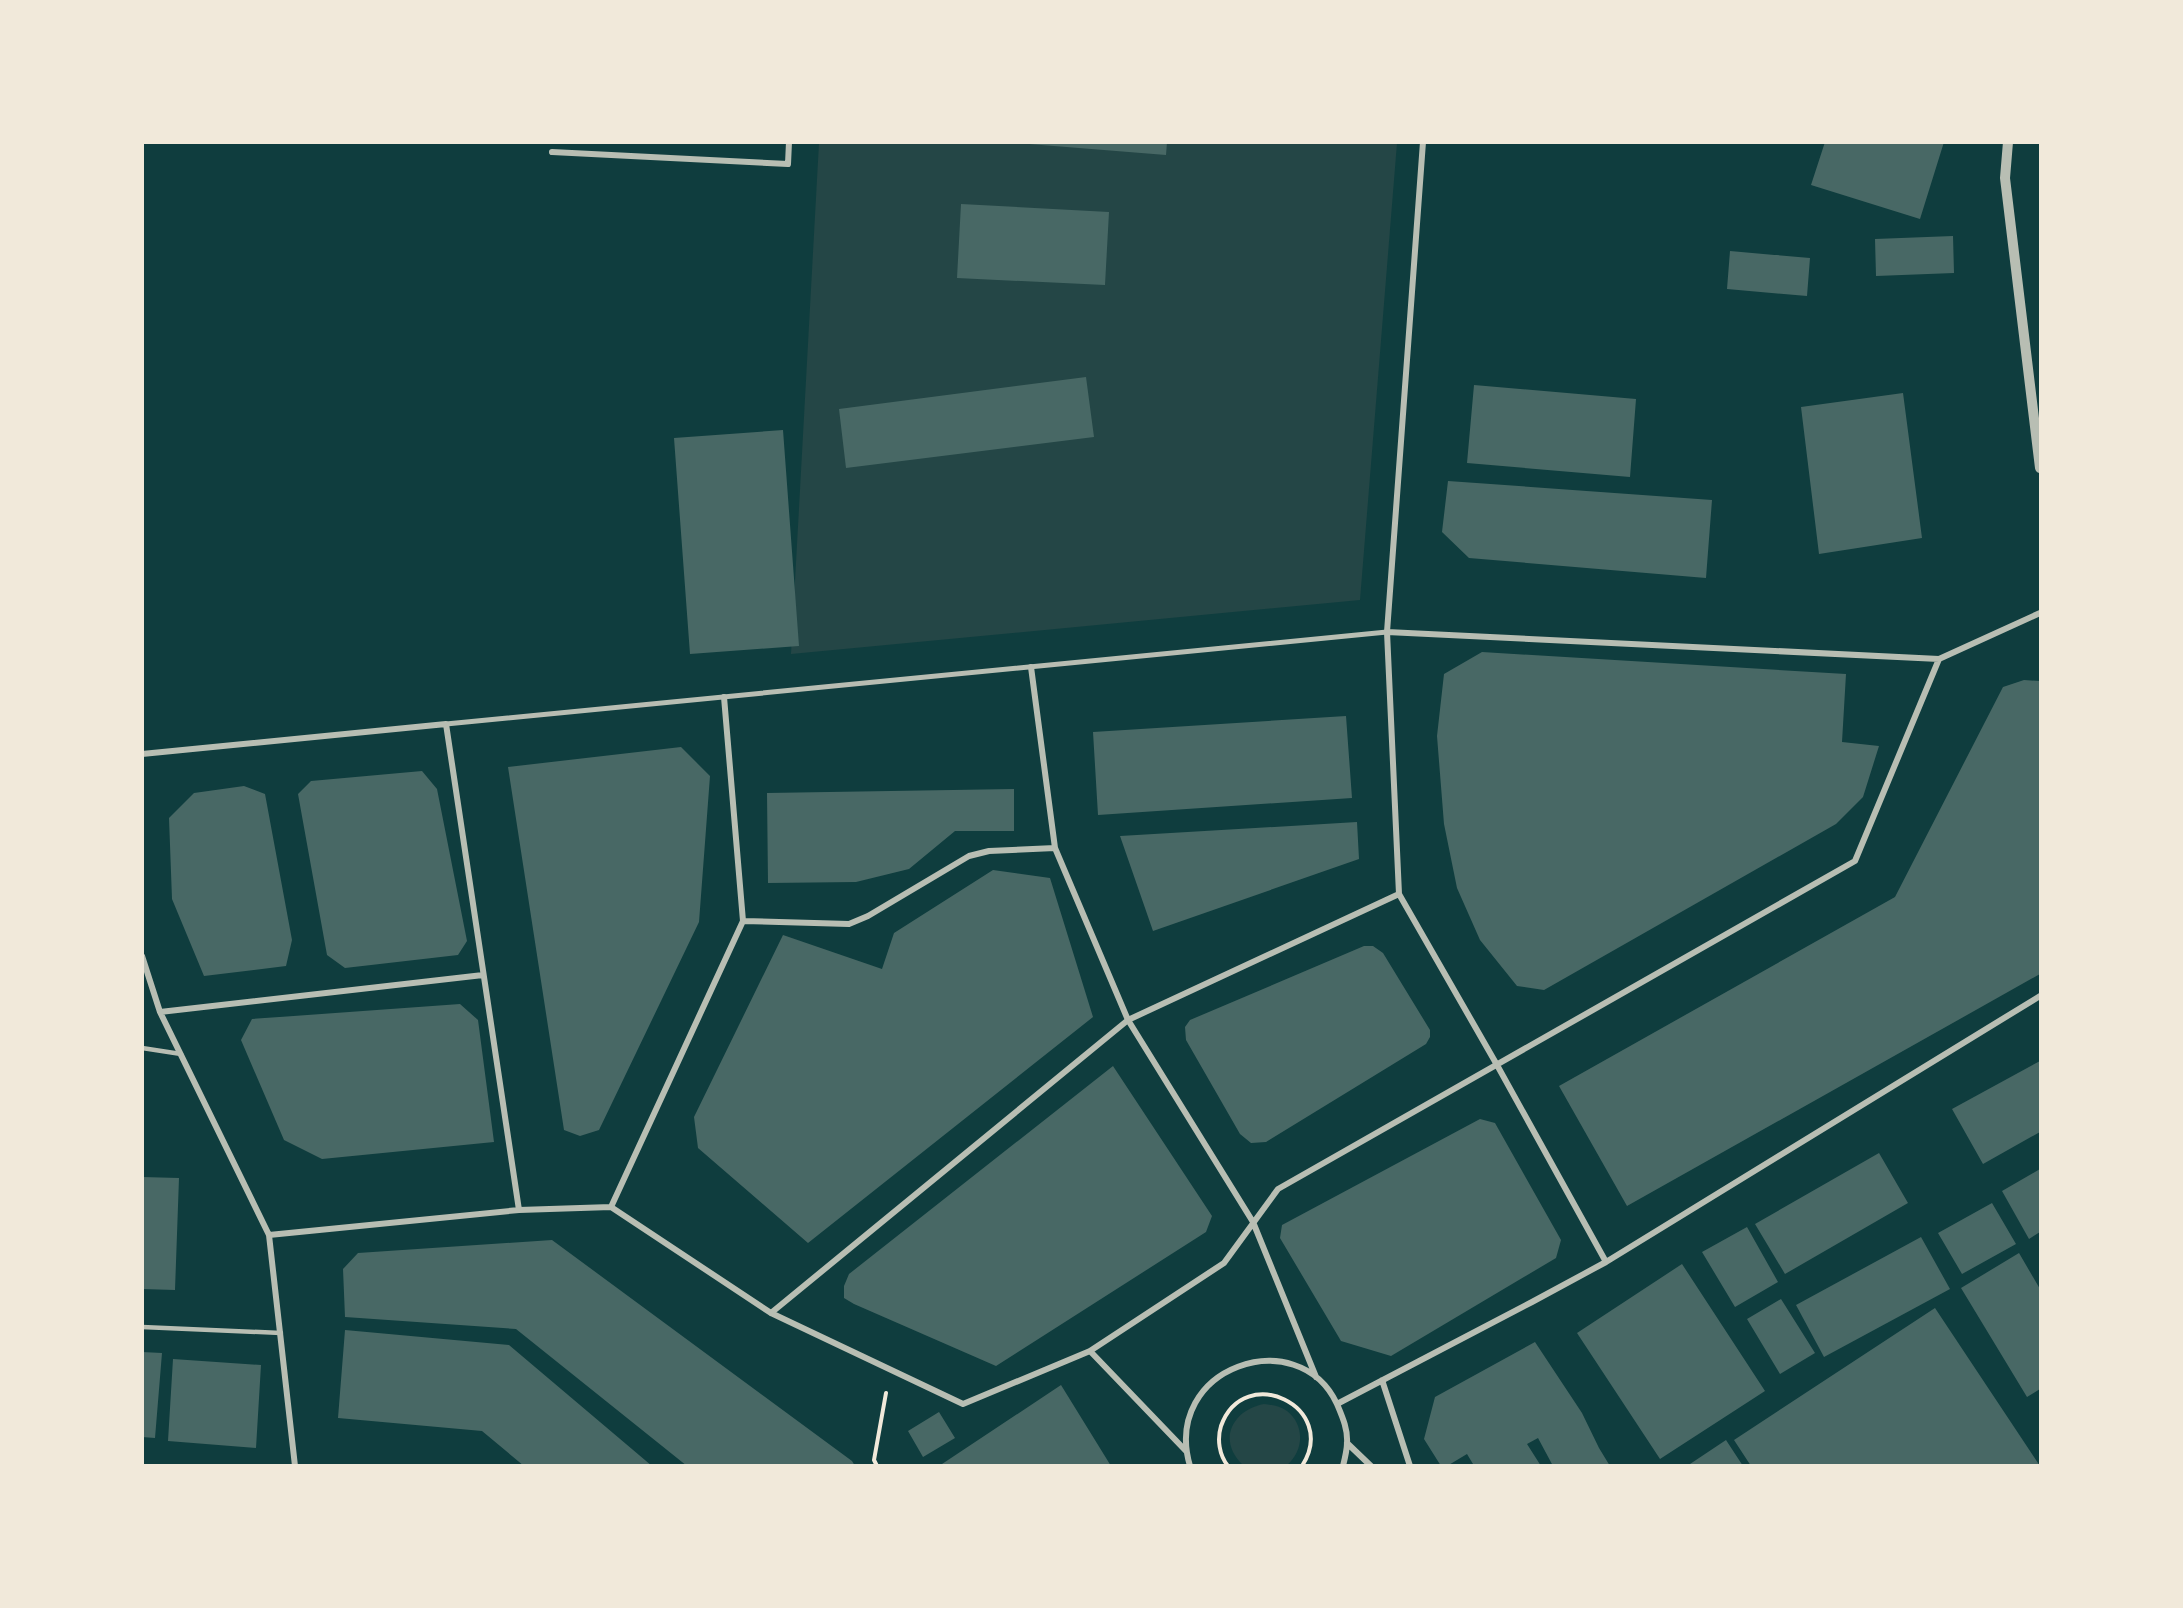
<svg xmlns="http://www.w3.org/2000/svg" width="2183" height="1608" viewBox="0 0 2183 1608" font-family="Raleway,sans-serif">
<rect width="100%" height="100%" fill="#0f3d3e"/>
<path fill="#244646" d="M819,143h578l-37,457 -569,54z
M1264,1404c8,1 16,2 23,7 18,14 17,40 0,54h-44c-26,-24 -11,-55 21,-61z"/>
<path fill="#486865" d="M1029,142h138l-1,13 -137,-11z
M1825,142h119l-24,77 -109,-34z
M961,204l148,8 -4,73 -148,-7z
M1953,236l1,37 -78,3 -1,-37z
M1730,251l80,7 -3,38 -80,-7z
M1086,377l8,60 -248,31 -7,-59z
M1474,385l162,14 -6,78 -163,-14z
M1903,393l19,145 -103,16 -18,-147z
M783,430l16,216 -109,8 -16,-216z
M1448,481l264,19 -6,78 -237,-20 -27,-26z
M1482,652l364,22 -4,68 37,4 -16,51 -27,27 -292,166 -27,-4 -37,-46 -23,-52 -13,-64 -7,-88 7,-62z
M2024,680l16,1v293l-413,232 -68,-120 336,-189 108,-210z
M1346,716l6,82 -254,17 -5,-83z
M681,747l29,29 -11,146 -100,208 -19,6 -16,-6 -56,-363z
M422,771l15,18 30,152 -9,14 -113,13 -18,-13 -29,-161 13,-13z
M244,786l21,8 27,146 -6,26 -82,10 -32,-77 -3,-81 25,-25z
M1014,789v42h-59l-46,38 -53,13 -88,1 -1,-90z
M1357,822l2,37 -206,72 -33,-95z
M993,870l57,8 43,139 -285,226 -110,-95 -4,-31 89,-182 99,34 12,-36z
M1364,946h9l10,7 47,77v7l-4,7 -160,98 -15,1 -11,-9 -54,-94 -1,-13 5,-7z
M460,1004l18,16 16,122 -172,17 -38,-19 -43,-100 11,-21z
M2040,1061v71l-57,32 -31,-55z
M1113,1066l99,150 -6,16 -210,134 -142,-62 -10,-6v-12l5,-12z
M1480,1119l15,4 66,117 -5,18 -165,98 -50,-15 -61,-103 2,-13z
M1879,1153l29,50 -123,71 -30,-50z
M2040,1169v63l-11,7 -27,-48z
M142,1177l37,1 -4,112 -33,-1z
M1992,1203l24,41 -54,30 -24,-41z
M1747,1227l31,55 -43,25 -33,-55z
M1921,1237l29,52 -126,68 -28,-52z
M552,1240l300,221 3,5h-168l-171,-137 -171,-12 -2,-48 15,-16z
M2019,1253l21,36v100l-13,8 -66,-109z
M1682,1264l83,127 -105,68 -83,-126z
M1781,1299l34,54 -35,21 -33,-55z
M1935,1308l105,158h-289l-17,-26z
M345,1330l164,15 143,121h-128l-42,-35 -144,-13z
M1535,1342l47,71 17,35 11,18h-57l-15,-28 -11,6 14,22h-70l2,-2 -6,-10 -20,12h-6l-17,-27 11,-42z
M142,1352l20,1 -7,85 -13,-1z
M173,1359l88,6 -5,83 -88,-7z
M1061,1385l50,81h-172z
M939,1412l16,26 -32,19 -15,-26z
M1726,1440l17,26h-56z"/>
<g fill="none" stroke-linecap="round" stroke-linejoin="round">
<path stroke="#f1e9da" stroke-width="4" d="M877,1466l-3,-6 12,-67
M1228,1466c-9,-11 -11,-27 -7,-40 23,-65 119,-19 81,40"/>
<path stroke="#b8beb3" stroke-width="4.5" d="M142,1048l39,6
M142,1327l139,6"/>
<path stroke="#b8beb3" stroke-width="5" d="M446,724l941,-92"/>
<path stroke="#b8beb3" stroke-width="6" d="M1423,142l-36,490 12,262 98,171 109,197
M552,152l236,12 1,-22
M1387,632l552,27 101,-46
M1031,667l24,181 73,172 125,202 63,155
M142,754l304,-30 73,486
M743,921l106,3 19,-8 101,-60 20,-5 66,-3
M142,956l18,56 109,223 26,231
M160,1012l323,-37
M611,1207l132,-286 -19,-224
M269,1235l250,-25 92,-3 160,106 192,91 127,-53 134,-88 54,-74 577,-328 84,-202
M771,1313l357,-293 271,-126
M1090,1351l96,100
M1382,1380l28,86
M1337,1404l195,-102 74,-40 434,-266
M1347,1443l24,23
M1190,1466c-29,-99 108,-145 147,-62 5,12 11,25 10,39 0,7 -2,15 -4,23"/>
<path stroke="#b8beb3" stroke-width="10" d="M2008,142l-3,36 35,290"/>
</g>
<rect width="2183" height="1608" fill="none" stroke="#f1e9da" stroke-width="288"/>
</svg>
